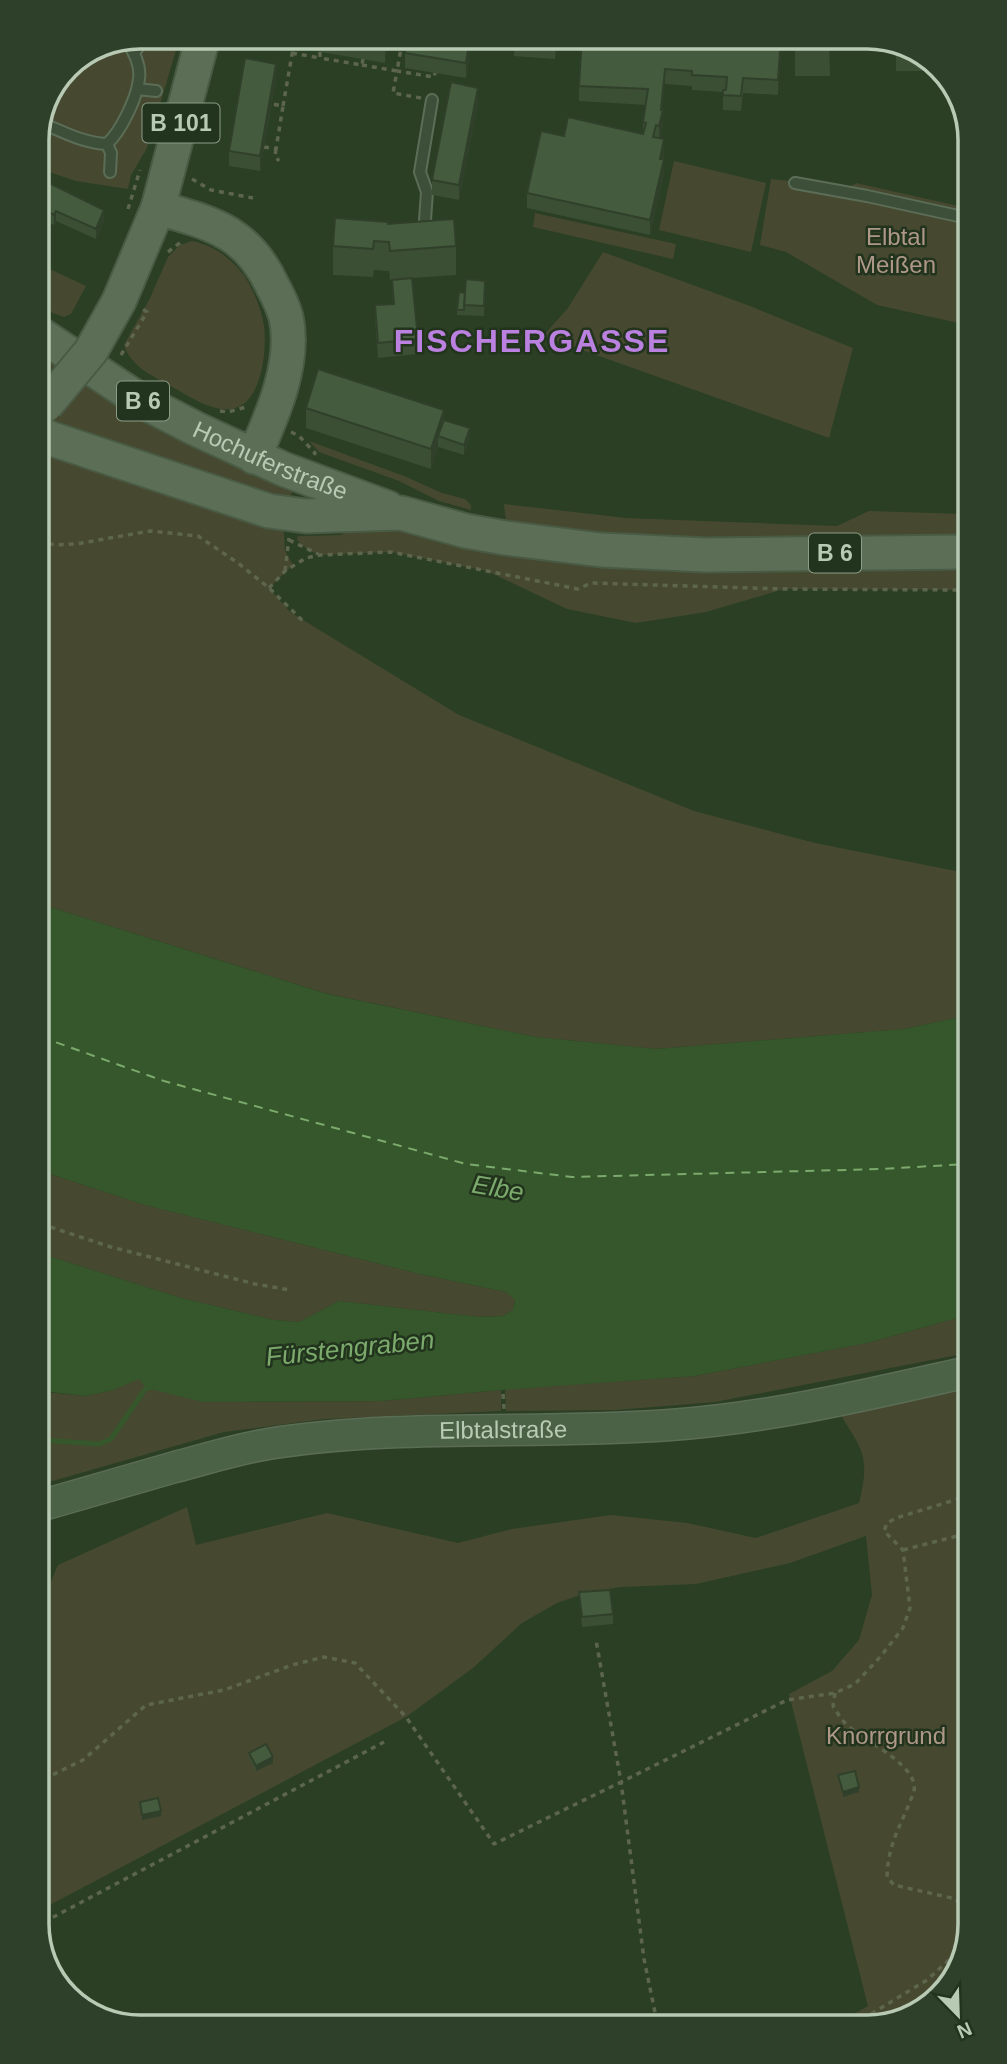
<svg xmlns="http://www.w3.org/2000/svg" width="1007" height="2064" viewBox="0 0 1007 2064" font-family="Helvetica,sans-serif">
<rect width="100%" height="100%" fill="#2a3f24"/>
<path fill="#464930" d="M140,37h40l-33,111 -16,27 -3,14 -52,-8 -39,-13v-34l30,-67z
M674,161l92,22 -15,69 -92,-22z
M771,179l79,8 6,-4 107,24v117l-86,-19 -91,-53 -26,-7z
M535,213l141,31 -3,15 -140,-32z
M192,241c19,4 33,13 46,27 13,14 23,39 26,58 3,25 -2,79 -33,83 -20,2 -39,-11 -55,-20 -19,-11 -45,-21 -52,-44l26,-47 18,-41 12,-12z
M603,252l147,54 103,42 -24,90 -286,-102 25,-28z
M37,263l49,23 -15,28 -7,3 -11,-4 -15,-10z
M38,348l256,139 -7,19 -215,-72 -34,-24z
M38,440l237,86 9,6 1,19 8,14 -24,23 21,24 169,103 235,96 121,32 151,30v143l-62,13 -248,20 -120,-12 -208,-43 -288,-90z
M309,441l95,35 38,17 23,6 6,6v5l-32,-9 -40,-20 -80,-29z
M504,504l122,14 211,8 32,-15 95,3v29h-349l-109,-21z
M363,523l42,8 560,34v25l-181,-1 -78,23 -70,11 -69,-14 -80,-38 -96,-19 -71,3 -12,-5 -11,-10 1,-4 43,-1z
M41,1171l104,34 275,69 86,18 9,7 -2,11 -10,6 -25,1 -139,-16 -40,21 -25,-2 -93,-22 -139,-44z
M968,1315v38l-253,49 -99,8 -110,1 -1,-22 189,-13 173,-33z
M139,1378l64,24 178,-1 120,-11v21l-176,8 -101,13 -182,52v-90l3,-2 41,4 27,-6z
M968,1382v36h-4l4,2 2,504 -17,58 -47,38h-63l25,-14 -79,-312 43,-23 27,-31 13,-45 -6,-59 -76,27 -94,21 -75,3 -32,5 -32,11 -35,20 -49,45 -67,49 -362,191 -1,-308 15,-35 129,-58 9,38 131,-32 131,30 54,-14 99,-14 76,8 69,15 103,-35c12,-49 3,-53 -22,-94z"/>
<path fill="#35572b" d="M40,904l287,90 209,43 120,12 248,-20 62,-13 2,299 -101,28 -173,33 -193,14 -120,11 -178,1 -57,-14 -7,-9 -26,11 -27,6 -44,-5v-137l139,44 93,22 25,2 40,-21 139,16 25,-1 10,-6 2,-10 -9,-8 -86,-18 -275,-69 -104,-34z"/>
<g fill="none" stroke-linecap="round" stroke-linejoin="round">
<path stroke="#35572b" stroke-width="5" d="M42,1440l57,4 12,-5 35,-51h4"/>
<path stroke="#7baa6c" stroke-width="2" stroke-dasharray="9 7" stroke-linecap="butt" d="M41,1037l123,44 302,83 106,13 309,-8 86,-5"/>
<g stroke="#5b6d56" stroke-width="14">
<path id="lane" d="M134,53l11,-16
M137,89l19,2
M42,123c21,9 42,20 65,21 14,-13 30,-46 32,-65 2,-13 -5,-27 -12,-37
M107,144l4,9 -1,19
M795,183l72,13 96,21
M424,234l3,-42 -7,-20 12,-72"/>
</g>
<g stroke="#5b6d56" stroke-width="33">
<g id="secondary">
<path id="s1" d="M43,1505c44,-13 88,-25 132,-38 31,-8 62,-18 93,-23 133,-21 269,-9 402,-19 101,-7 200,-31 298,-53"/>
</g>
</g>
<g stroke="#495b44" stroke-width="37">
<g id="primary">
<path d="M158,208c25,7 49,13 71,26 21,13 34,31 44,53 5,9 10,20 13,30 10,46 -14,99 -32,140"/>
<path d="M119,301l39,-93 45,-171"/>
<path id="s2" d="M38,333l100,66 58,30 87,40 105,39"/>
<path d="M38,430l8,7 223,74 37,5 95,-3 65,18 39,7 96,12 105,5 258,-3"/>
</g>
</g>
<path stroke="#5d664d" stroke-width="3.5" stroke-dasharray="5 5" stroke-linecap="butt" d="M504,37v7
M320,52v6l42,7 1,-6
M292,53l28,5
M362,65l35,6 6,-34
M421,98l-28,-5 4,-22 37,6 1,-4
M283,106l12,-69
M264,147l12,2 7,-43 -11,-2
M276,149l-1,7 4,5
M192,179l19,11 42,8
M128,209l12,-39
M168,252l13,-10
M121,355l26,-43 -6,-4
M220,411l8,1 18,-5
M291,432l8,4 16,17 -1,2
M289,540l29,14
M39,542l17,3 20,-1 74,-13 48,5 40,27 31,25 35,34
M285,571l4,-33
M269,588l16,-17 21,-13 14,-3 71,-3 187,37 13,-6 193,6 181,1
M41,1224l70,23 144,37 35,6
M503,1394l1,15
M903,1550l66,-17
M835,1693l-2,13c4,6 8,13 13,18 16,16 78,43 67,70 -11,30 -25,48 -26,83l7,8 62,14 12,18 -7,32 -34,31 -66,40
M44,1779l39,-19 63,-55 78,-15 68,-25 32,-8 31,6 51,54 88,127 127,-62 -25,-142
M44,1922l340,-180
M657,2022l-13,-63 -23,-177 166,-82 48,-7 20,-9 26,-28 22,-28 7,-20 -7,-58 -19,-19 3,-8 9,-5 72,-22"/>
<use href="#lane" stroke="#3d4f38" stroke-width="10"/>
<use href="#secondary" stroke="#4b6246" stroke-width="30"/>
<use href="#primary" stroke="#5c6f56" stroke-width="33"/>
<g stroke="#495b44" stroke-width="37" stroke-linecap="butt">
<path id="primary-bridge" d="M46,405l45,-54 28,-50"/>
</g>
<use href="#primary-bridge" stroke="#5c6f56" stroke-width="33"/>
</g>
<path fill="#3a4f34" d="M298,37h91l-4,26 -87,-15z
M515,37h42l-2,22 -41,-3z
M795,37h34l1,39h-35z
M896,45l34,13 9,12v1h-43z
M667,47l114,5 -3,43 -35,-2 -2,18 -18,-1v-18l-31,-2v-4l-27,-2 -3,26 1,15 -3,13 4,16 -1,5 1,15 -14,61 -123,-27v-15l37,-57 79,-2v-12l3,-17 -67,-4v-15z
M470,52l-4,26 -61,-10v-15z
M276,79l-16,92 -31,-5v-15z
M478,103l-19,97 -27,-5v-15z
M37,177l67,44 -8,18 -40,-18 -2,4 -17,-8z
M388,224l68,22v29l-44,3 6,61v15l-40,4 -3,-38v-15l18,-1 -1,-24h-2l-1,-9 -15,-1 -1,7 -40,-2v-29z
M485,291l-1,25 -27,-1v-5l8,-17z
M306,408l138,2v10l26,18 -6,17 -26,-8 -7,22 -125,-41z
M579,1592l34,22v10l-31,3z
M249,1753l24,10 -17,8 -7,-13z"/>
<path fill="#30402b" d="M387,37h2l-4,26v-15z
M470,37v15l-4,26v-15z
M781,37v15l-3,43v-15z
M276,64v15l-16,92v-15z
M665,69v15l-3,31 1,-5v15l-4,16v-15z
M478,88v15l-19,97v-15z
M664,139v15l-4,20v-15z
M664,159v15l-14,61v-15z
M104,210v11l-8,18v-10z
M56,211v10l-2,4v-10z
M444,410v20l-6,6v11l-7,22v-20z
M470,428v10l-6,17v-10z
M273,1757v6l-17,8v-5z
M859,1787v5l-16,5v-5z
M161,1811v5l-19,4v-5z"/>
<path fill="#445c3d" stroke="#30402b" stroke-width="2" d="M319,37h68l-2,11z
M408,37h62l-4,26 -61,-10z
M515,37h41l-1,12 -41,-4z
M582,37h85l-1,10 27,2 1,-12h87l-3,43 -35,-2 -2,18 -18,-1v-5h3l1,-13 -35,-2v-4l-27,-2 -4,41h2l-4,16 -3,-1 -3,12 11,2 -4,20h4l-14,61 -123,-27 14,-62 23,5 4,-19 75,17 3,-11 -3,-1 5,-33 -69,-3z
M795,37h34l1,10 -35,1z
M245,58l31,6 -16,92 -31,-5z
M451,82l27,6 -19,97 -27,-5z
M37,177l67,33 -8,19 -40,-18 -2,4 -17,-9z
M335,218l53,4v2l66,-5 2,27 -66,5 -1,-9 -15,-1 -1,8 -40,-3z
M412,278l6,61 -40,4 -3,-38 19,-1 -2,-24z
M466,279l19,2 -1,25 -20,-1z
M459,292l6,1 -1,17h-7z
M318,369l126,41 -13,39 -125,-41z
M444,420l26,8 -6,17 -26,-9z
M610,1590l3,24 -31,3 -3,-25z
M266,1744l7,13 -17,9 -7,-13z
M855,1771l4,16 -16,5 -5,-17z
M158,1798l3,13 -19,4 -2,-13z"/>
<g text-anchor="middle" stroke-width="5" stroke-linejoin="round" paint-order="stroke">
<g fill="#22341d" stroke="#8b9d87" stroke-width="2">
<rect x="142.5" y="103.5" width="77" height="39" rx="5"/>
<rect x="117" y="381.5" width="52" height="39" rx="5"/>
<rect x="809" y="533.5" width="52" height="39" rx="5"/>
</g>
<g font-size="23" font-weight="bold" fill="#b8cab4">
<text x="181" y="131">B 101</text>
<text x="143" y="409">B 6</text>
<text x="835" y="561">B 6</text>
</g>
<g font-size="24" fill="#af9888" stroke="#22341d">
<text x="896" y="245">Elbtal<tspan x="896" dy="28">Meißen</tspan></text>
<text x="886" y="1744">Knorrgrund</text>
</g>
<g font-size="24" fill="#b8cab4" stroke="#22341d">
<text dy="8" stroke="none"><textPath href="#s2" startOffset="266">Hochuferstraße</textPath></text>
<text dy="8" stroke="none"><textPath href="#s1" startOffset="469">Elbtalstraße</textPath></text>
</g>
<g font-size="26" font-style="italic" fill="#7baa6c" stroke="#22341d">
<text transform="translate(498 1188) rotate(10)" y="9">Elbe</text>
<text transform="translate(350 1348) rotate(-6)" y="9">Fürstengraben</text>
</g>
<g font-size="32" font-weight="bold" letter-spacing="2" fill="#bb81e0" stroke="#22341d">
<text x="532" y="352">FISCHERGASSE</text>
</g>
</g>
<path d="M0 0H1007V2064H0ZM140 49H867A91 91 0 0 1 958 140V1924A91 91 0 0 1 867 2015H140A91 91 0 0 1 49 1924V140A91 91 0 0 1 140 49Z" fill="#2e4029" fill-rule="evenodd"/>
<path fill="none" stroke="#b8cab4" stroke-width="3.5" d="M140 49H867A91 91 0 0 1 958 140V1924A91 91 0 0 1 867 2015H140A91 91 0 0 1 49 1924V140A91 91 0 0 1 140 49Z"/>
<g transform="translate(958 2015) rotate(157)" stroke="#22341d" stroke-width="5" paint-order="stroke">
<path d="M0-5L12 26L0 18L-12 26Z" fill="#b8cab4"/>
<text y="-10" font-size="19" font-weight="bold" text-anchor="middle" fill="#b8cab4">N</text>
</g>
</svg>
